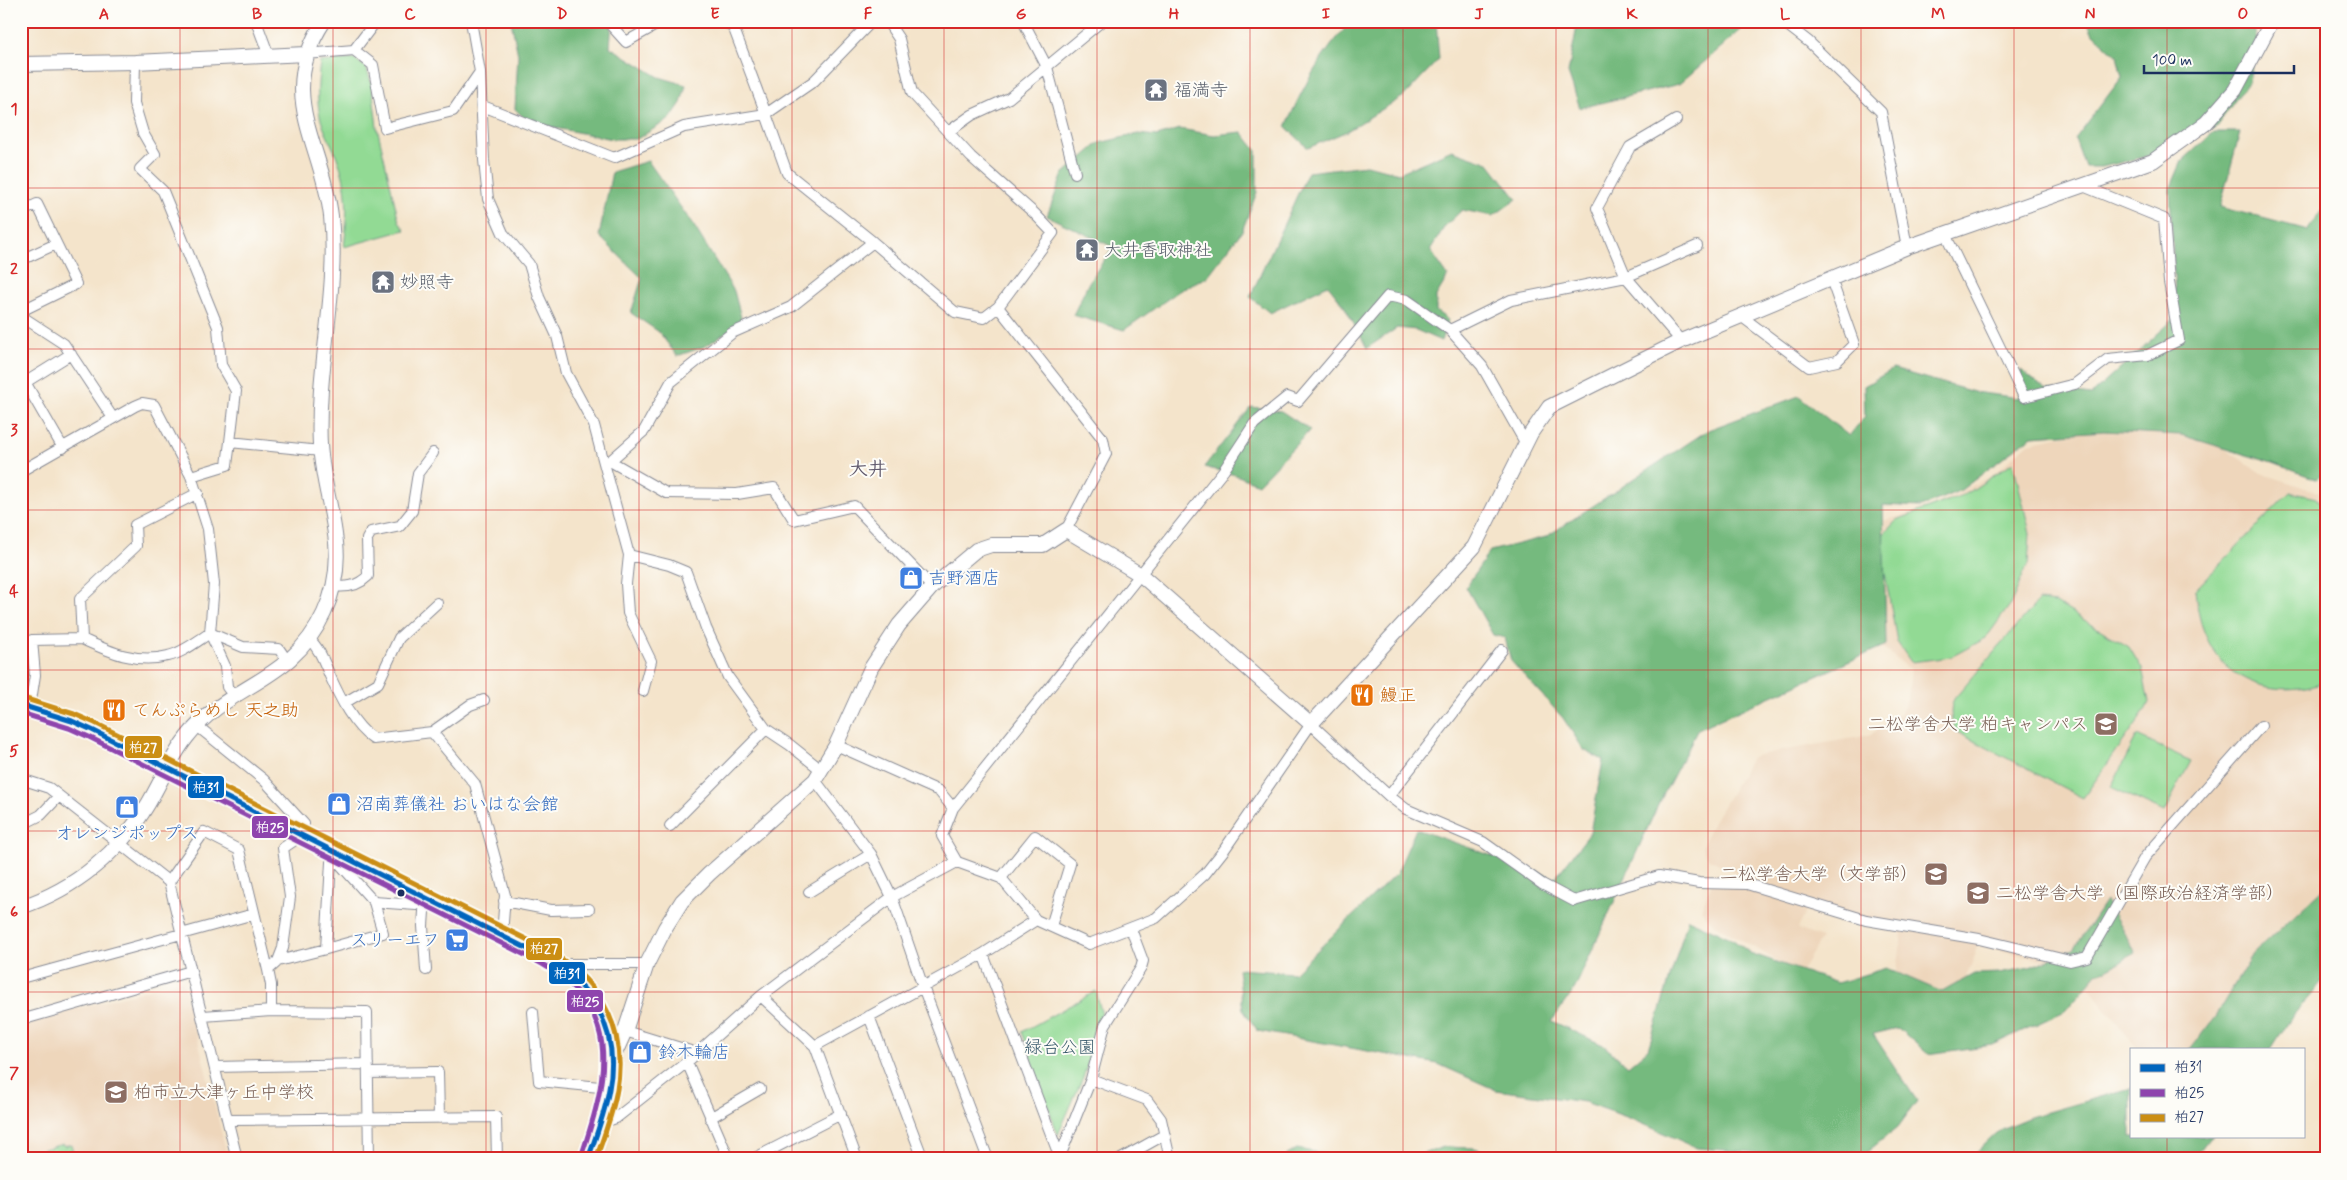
<svg xmlns="http://www.w3.org/2000/svg" width="2347" height="1180" viewBox="0 0 2347 1180" font-family="Mynerve,'Klee One',sans-serif">
<rect width="100%" height="100%" fill="#fdfcf7"/>
<filter id="ink" filterUnits="userSpaceOnUse"><feTurbulence type="fractalNoise" baseFrequency=".02" numOctaves="2"/><feDisplacementMap in="SourceGraphic" scale="10" xChannelSelector="R" yChannelSelector="G"/><feConvolveMatrix kernelMatrix="1 2 1 2 8 2 1 2 1" color-interpolation-filters="sRGB"/></filter>
<filter id="wash" filterUnits="userSpaceOnUse"><feTurbulence type="fractalNoise" baseFrequency=".0096" numOctaves="4" result="noise"/><feDisplacementMap in="SourceGraphic" scale="20" xChannelSelector="R" yChannelSelector="G"/><feGaussianBlur stdDeviation="1.12" result="paint"/><feColorMatrix in="noise" values="0 0 0 0 0 0 0 0 0 0 0 0 0 0 0 0 0 1.4 0 .05"/><feComposite in="paint" operator="in"/></filter>
<g filter="url(#wash)">
<rect width="100%" height="100%" fill="#f4e4cb"/>
<path fill="#eed6bb" d="M2117,424l79,6 65,43 65,22v416l-125,138h-63l-67,-84 -44,-8 -48,-12 -23,58 -61,-17 7,-53 -94,-26 -11,22 24,9 -21,36 -86,-50 -13,-14 14,-36 27,1 -33,-16 -7,-11 7,-18 41,-70 8,-5 112,-20 31,-22 7,-15 3,-28 -34,-27 -6,-119 55,-15 65,-33 38,-33z
M183,980l45,179h-207v-135z"/>
<path fill="#92da94" stroke="#568479" d="M354,59l12,8 6,18 5,42 22,95 6,8 -61,17c4,-32 5,-61 -8,-92 -5,-13 -13,-25 -16,-39 -4,-18 -2,-36 0,-54z
M2013,462l17,71 -2,31 -18,41 -24,33 -35,19 -40,5 -14,-20 -18,-103 18,-19 71,-27z
M2290,492l26,6 10,13v170c-47,19 -100,3 -120,-45 -7,-15 -9,-30 -11,-46z
M2038,601l18,2 73,44 13,22 7,33 -4,9 -62,87 -126,-66c-6,-12 -8,-20 -3,-33z
M2137,736l54,25 -27,51 -53,-25z
M1096,991l6,24 -18,60 -26,60 -36,-103z
M63,1144l1,2 7,-2 4,15h-54v-4z"/>
<path fill="#75ba7e" stroke="#48746e" d="M511,21h101l-2,26 49,30 27,8 -5,18 -11,16 -33,20h-24l-84,-16 -14,-14 3,-54z
M1352,21h84l3,38 -35,37 -57,35 -39,17 -22,-21c15,-38 37,-76 66,-106z
M1578,21h164l-1,9 -62,54 -99,24 -12,-35z
M2087,21h165l5,19 -8,41 -33,46 -60,27 -54,13h-17l-10,-28 47,-62 -5,-21 -24,-22z
M1180,129l34,6 28,-3 15,19v41l-15,39 -35,46 -28,14 -55,39 -51,-15 16,-33 24,-35 -66,-31 16,-42 36,-31 39,-9 19,2z
M2214,132h26l-20,75 88,23 18,-26v268l-10,7 -43,-16 -92,-28 -77,-4 -72,5 -71,54 -40,17 -38,-2 3,140 -188,84 -40,76 -83,183 -23,33 51,24 25,21 20,-17 40,-130 44,20 18,14 87,30 49,-15 56,24 32,-18 26,-1 30,-6 44,-18 32,-48 30,52 -39,21 -32,37 -73,34 -64,9 -30,-26 -25,6 44,67 -19,26 -36,29 -14,3h-54l-42,-7 -55,-4 -65,-29 -47,-17 -89,-12 -58,-26 -180,-33 -15,-21 -5,-41 56,4 103,-100 19,-44 139,49 35,-45 13,-73 -19,-10 -21,-32 -52,-57 -6,-23 -12,-3 -27,-48 24,-36 56,-14 162,-107 91,-34 50,40 16,-20 -1,-30 29,-17 81,23 45,6 2,-28 24,19 46,6 85,-78 -6,-128 12,-28z
M1452,150l37,13 28,36 -24,17 -31,-6 -17,16 -15,24 18,26 -12,20v15l12,9 -7,21 -25,-11 -19,-2 -30,20 -24,-44 -15,-19 -58,28 -20,-16 58,-125 58,-7 33,8z
M648,161l46,65 40,65 8,30 -36,25 -29,10 -18,-24 -28,-19 11,-35 -43,-42 13,-64z
M1251,407l30,4 29,19 -52,54 -22,-9 -32,-8z
M2326,882v95l-36,42 -19,30h-81l25,-32 38,-63 69,-64z
M2131,1088v48h80l-18,23h-223l31,-30 29,-12z
M1444,1147l31,1 35,11h-104z
M1297,1149l55,10h-73z"/>
<path fill="#63bbe0" stroke="#3f759f" d="M58,1151l2,8h-33z"/>
</g>
<g filter="url(#ink)">
<g fill="none" stroke-linecap="round" stroke-linejoin="round">
<g stroke="#888a94" stroke-width="12">
<path id="street" d="M256,21l13,35
M471,21l9,51 4,88 4,39 15,34 26,31 10,33 18,39 9,37 28,52 10,38 6,-2 56,32 71,1 37,-6 20,32 60,-14 78,81
M607,21l19,21 37,-21
M725,21l9,8 32,85 48,-33 58,-60
M887,21l12,18 13,54 59,64 63,56 19,20 -55,74 105,132 3,15 -40,76
M1023,21l24,46 28,106
M1782,21l27,21 72,70 26,135
M354,50l22,-29
M306,54l48,-4 19,15 12,63 68,-17 27,-39
M135,62l-1,41 9,30 12,21 -15,15 23,22 55,136 3,38 15,26 -6,51
M483,106l131,52 70,-31 82,-13 21,59 86,69 82,70 29,6 14,-11
M1676,120l-46,27 -33,61 29,69 71,-31
M948,132l24,-17 37,-17 93,-77
M21,212l16,-8 39,80 -55,27
M1945,234l79,163 51,-13 33,-25 40,-4 31,-15 -10,-58 -5,-63 -81,-33
M21,260l35,-16
M21,316l43,28 49,74
M1741,316l68,51 28,-6 17,-17 -23,-65
M1450,330l32,36 44,78
M21,375l42,73
M21,385l50,-31
M610,461l34,-30 27,-49 61,-49 59,-26 82,-65
M604,463l25,92 40,10 17,7 20,56 22,49 38,52 24,16 30,24
M21,471l114,-65 7,-3 12,2 37,71 17,53 6,55 -4,49 15,33 2,21 6,8
M191,476l36,-11 3,-23 91,9
M629,555l-3,29 2,29 23,48 -8,30
M333,586c14,2 25,0 35,-10l-1,-37 4,-7 29,-6 12,-15 6,-38 15,-20
M82,639c28,13 54,25 86,17 15,-3 29,-15 42,-23l33,14 36,2 9,13
M309,639c11,10 15,23 21,37 10,22 23,49 43,63l59,-7 43,52 30,111 -3,41
M21,647l11,-1
M344,703l34,-20 21,-45 38,-35
M30,707l5,-32 -3,-35 50,-1 -2,-40 56,-53 -1,-21 63,-32
M196,725l68,55 40,44 -6,14 -15,10 7,49 -7,51 -5,13 -10,9
M432,732l38,-27 14,-5
M836,745l103,46 14,17 -11,28 15,26
M21,779l28,9 120,94 35,-50 35,18 29,120 3,15v26
M815,780l56,74 21,43 31,90 65,172
M1389,796l113,-146
M953,808l271,-338 30,-46 33,-27 11,4 90,-105 19,4 43,30 61,-30 115,-23 55,64
M21,825l20,-10 18,-19
M670,826l96,-97
M331,862l8,1 35,39
M1001,878l34,-42 35,28 -19,62
M169,882l68,277
M809,892l62,-38
M504,901l47,9 38,-1
M326,949l57,-16 -9,-31 42,3 9,-8 -2,29 3,44
M983,954l77,204
M278,961l48,-12 5,-87 5,-10
M557,964h90
M21,978l233,-64
M761,996l54,50 42,113
M533,1012l6,69 71,7
M203,1016l68,-5 96,1 2,147
M869,1016l54,143
M21,1020l170,-49
M625,1031l72,22
M815,1046l168,-92 53,-34
M687,1062l42,97
M216,1067l152,-3
M368,1073l70,-1 1,46
M1091,1079l56,21 14,19 9,40
M710,1118l50,-29
M229,1120l267,-3 1,42
M601,1123l15,-5 71,-56 74,-66 131,-99 65,-35 44,16 35,42 53,24 67,-26 49,-44 19,-24 87,-126 78,72 17,13 77,33 59,42 32,17 85,-25 40,7 48,1 119,36 113,19 91,22 17,-4 58,-100 116,-131
M753,1159l88,-45
M1059,1159l32,-80 14,-54 36,-57 2,-7 -12,-32
M1121,1159l43,-24"/>
</g>
<g stroke="#888a94" stroke-width="16">
<path id="secondary" d="M21,64l114,-2 171,-8
M21,705l51,16 20,9 410,206c18,9 37,17 55,28 20,12 35,30 44,51 23,54 4,93 -13,144
M21,907c54,-18 98,-54 127,-103 13,-22 23,-47 39,-67 43,-55 105,-54 137,-124 29,-63 0,-106 -4,-168 -4,-76 19,-153 11,-229 -9,-75 -56,-120 -7,-195
M613,1058l12,-27 22,-67 18,-36 17,-27 27,-27 106,-94 21,-35 35,-77 28,-43 33,-38 44,-37 15,-5h52l23,-15 75,45 170,149 163,-177 57,-114 18,-26 132,-66 226,-94 246,-86 53,-38 29,-33 37,-69"/>
</g>
<use href="#street" stroke="#fff" stroke-width="10"/>
<use href="#secondary" stroke="#fff" stroke-width="14"/>
<g stroke="#fdfcf7" stroke-width="9">
<path id="bus-1" d="M21,705l51,16 20,9 444,223c54,27 85,74 73,136 -4,24 -13,47 -21,70"/>
</g>
<g stroke="#fdfcf7" stroke-width="9">
<path id="bus-2" d="M21,713l48,15 20,9 444,222c92,48 76,115 48,198"/>
</g>
<g stroke="#fdfcf7" stroke-width="9">
<path id="bus-3" d="M23,698l51,16 21,9 445,223c56,29 88,78 77,143 -4,24 -13,47 -21,70"/>
</g>
<use href="#bus-1" stroke="#0065bd" stroke-width="5"/>
<use href="#bus-2" stroke="#8e44ad" stroke-width="5"/>
<use href="#bus-3" stroke="#cb8e13" stroke-width="5"/>
</g>
</g>
<path fill="none" stroke="#d62828" stroke-width="1" stroke-opacity="0.55" d="M180,21v1138M333,21v1138M486,21v1138M639,21v1138M792,21v1138M944,21v1138M1097,21v1138M1250,21v1138M1403,21v1138M1556,21v1138M1708,21v1138M1861,21v1138M2014,21v1138M2167,21v1028M21,188h2305M21,349h2305M21,510h2305M21,670h2305M21,831h2305M21,992h2305M2167,1136v23"/>
<defs>
<g id="temple-square" transform="scale(1.25)"><rect x="-9" y="-9" width="18" height="18" rx="4" fill="#6b7280" stroke="#fdfcf7"/><path d="M0-6L5-2H3V0L6.5 2.5H4V6H1.5V3h-3V6H-4V2.5H-6.5L-3 0V-2H-5Z" fill="#fff"/></g>
<g id="shop-square" transform="scale(1.25)"><rect x="-9" y="-9" width="18" height="18" rx="4" fill="#3f7fe0" stroke="#fdfcf7"/><path d="M-5-2.5h2.3a2.7 3.5 0 0 1 5.4 0H5L5.5 6h-11ZM-1.5-2.5h3a1.5 2.3 0 0 0-3 0Z" fill="#fff"/></g>
<g id="restaurant-square" transform="scale(1.25)"><rect x="-9" y="-9" width="18" height="18" rx="4" fill="#e8710a" stroke="#fdfcf7"/><path d="M-5-6h1v4h1v-4h1v4h1v-4h1v5L-1.5 .5V6h-2V.5L-5-1ZM5-6V6H3V1.5H1.5Q1.5-4 5-6Z" fill="#fff"/></g>
<g id="school-square" transform="scale(1.25)"><rect x="-9" y="-9" width="18" height="18" rx="4" fill="#8d6e63" stroke="#fdfcf7"/><path d="M0-5L7-2L0 1L-7-2ZM-4 1L0 2.5L4 1V4Q0 6-4 4Z" fill="#fff"/></g>
<g id="university-square" transform="scale(1.25)"><rect x="-9" y="-9" width="18" height="18" rx="4" fill="#8d6e63" stroke="#fdfcf7"/><path d="M0-5L7-2L0 1L-7-2ZM-4 1L0 2.5L4 1V4Q0 6-4 4Z" fill="#fff"/></g>
<g id="supermarket-square" transform="scale(1.25)"><rect x="-9" y="-9" width="18" height="18" rx="4" fill="#3f7fe0" stroke="#fdfcf7"/><path d="M-6-5.5h2.5l.6 2H6L4.5 2H-2.5L-4.4-4H-6ZM-1.5 3.2a1.3 1.3 0 1 0 .1 0ZM3 3.2a1.3 1.3 0 1 0 .1 0Z" fill="#fff"/></g>
</defs>
<g fill-rule="evenodd">
<use href="#temple-square" x="1156" y="90"/>
<use href="#temple-square" x="1087" y="250"/>
<use href="#temple-square" x="383" y="282"/>
<use href="#shop-square" x="911" y="578"/>
<use href="#restaurant-square" x="1362" y="695"/>
<use href="#restaurant-square" x="114" y="710"/>
<use href="#school-square" x="2106" y="724"/>
<use href="#shop-square" x="339" y="804"/>
<use href="#shop-square" x="127" y="807"/>
<use href="#university-square" x="1936" y="874"/>
<use href="#university-square" x="1978" y="893"/>
<use href="#supermarket-square" x="457" y="940"/>
<use href="#shop-square" x="640" y="1052"/>
<use href="#school-square" x="116" y="1092"/>
</g>
<circle fill="#1b2f5e" stroke="#fdfcf7" stroke-width="2" cx="401" cy="893" r="4.5"/>
<g text-anchor="middle" stroke-width="4" stroke-linejoin="round" paint-order="stroke">
<g font-size="18" fill="#5b616d" stroke="#fdfcf7" text-anchor="start">
<text x="1174" y="96">福満寺</text>
<text x="1104" y="256">大井香取神社</text>
<text x="400" y="288">妙照寺</text>
</g>
<g font-size="18" fill="#366cbe" stroke="#fdfcf7" text-anchor="start">
<text x="928" y="584">吉野酒店</text>
<text x="356" y="810">沼南葬儀社 おいはな会館</text>
<text x="127" y="839" text-anchor="middle">オレンジポップス</text>
<text x="440" y="946" text-anchor="end">スリーエフ</text>
<text x="658" y="1058">鈴木輪店</text>
</g>
<g font-size="18" fill="#c56008" stroke="#fdfcf7" text-anchor="start">
<text x="1380" y="701">鰻正</text>
<text x="132" y="716">てんぷらめし 天之助</text>
</g>
<g font-size="18" fill="#785e54" stroke="#fdfcf7" text-anchor="end">
<text x="2088" y="730">二松学舍大学 柏キャンパス</text>
<text x="1918" y="880">二松学舎大学（文学部）</text>
<text x="1996" y="899" text-anchor="start">二松学舎大学（国際政治経済学部）</text>
<text x="134" y="1098" text-anchor="start">柏市立大津ヶ丘中学校</text>
</g>
<g font-size="18" fill="#395a6c" stroke="#fdfcf7">
<text x="1060" y="1053">緑台公園</text>
</g>
<g font-size="19" font-weight="bold" fill="#625b6e" stroke="#fdfcf7">
<text x="868" y="475">大井</text>
</g>
</g>
<g stroke="#fdfcf7" stroke-width="2">
<rect x="124" y="735" width="39" height="24" rx="5" fill="#cb8e13"/>
<rect x="187" y="775" width="38" height="24" rx="5" fill="#0065bd"/>
<rect x="251" y="815" width="38" height="24" rx="5" fill="#8e44ad"/>
<rect x="525" y="937" width="38" height="24" rx="5" fill="#cb8e13"/>
<rect x="548" y="961" width="38" height="24" rx="5" fill="#0065bd"/>
<rect x="566" y="989" width="38" height="24" rx="5" fill="#8e44ad"/>
</g>
<g font-size="14" text-anchor="middle" font-weight="bold" fill="#fff">
<text x="143" y="752">柏27</text>
<text x="206" y="792">柏31</text>
<text x="270" y="832">柏25</text>
<text x="544" y="953">柏27</text>
<text x="567" y="978">柏31</text>
<text x="585" y="1006">柏25</text>
</g>
<rect width="2347" height="1180" fill="none" stroke="#fdfcf7" stroke-width="55"/>
<rect x="2130" y="1048" width="175" height="90" fill="#fdfcf7" stroke="#a3aaba"/>
<rect x="2140" y="1064" width="25" height="8" fill="#0065bd" stroke="#a3aaba"/>
<text x="2174" y="1072" font-size="15" fill="#1b2f5e">柏31</text>
<rect x="2140" y="1089" width="25" height="8" fill="#8e44ad" stroke="#a3aaba"/>
<text x="2174" y="1098" font-size="15" fill="#1b2f5e">柏25</text>
<rect x="2140" y="1114" width="25" height="8" fill="#cb8e13" stroke="#a3aaba"/>
<text x="2174" y="1122" font-size="15" fill="#1b2f5e">柏27</text>
<path d="M2144 65v8h150v-8" fill="none" stroke="#1b2f5e" stroke-width="2.5"/>
<text x="2152" y="65" font-size="15" fill="#1b2f5e" stroke="#fdfcf7" stroke-width="4" paint-order="stroke">100 m</text>
<rect x="28" y="28" width="2292" height="1124" fill="none" stroke="#d62828" stroke-width="2"/>
<g font-size="16" text-anchor="middle" font-weight="bold" fill="#d62828">
<text x="104" y="19">A</text>
<text x="257" y="19">B</text>
<text x="410" y="19">C</text>
<text x="562" y="19">D</text>
<text x="715" y="19">E</text>
<text x="868" y="19">F</text>
<text x="1021" y="19">G</text>
<text x="1174" y="19">H</text>
<text x="1326" y="19">I</text>
<text x="1479" y="19">J</text>
<text x="1632" y="19">K</text>
<text x="1785" y="19">L</text>
<text x="1938" y="19">M</text>
<text x="2090" y="19">N</text>
<text x="2243" y="19">O</text>
<text x="14" y="114">1</text>
<text x="14" y="274">2</text>
<text x="14" y="435">3</text>
<text x="14" y="596">4</text>
<text x="14" y="756">5</text>
<text x="14" y="917">6</text>
<text x="14" y="1078">7</text>
</g>
</svg>
